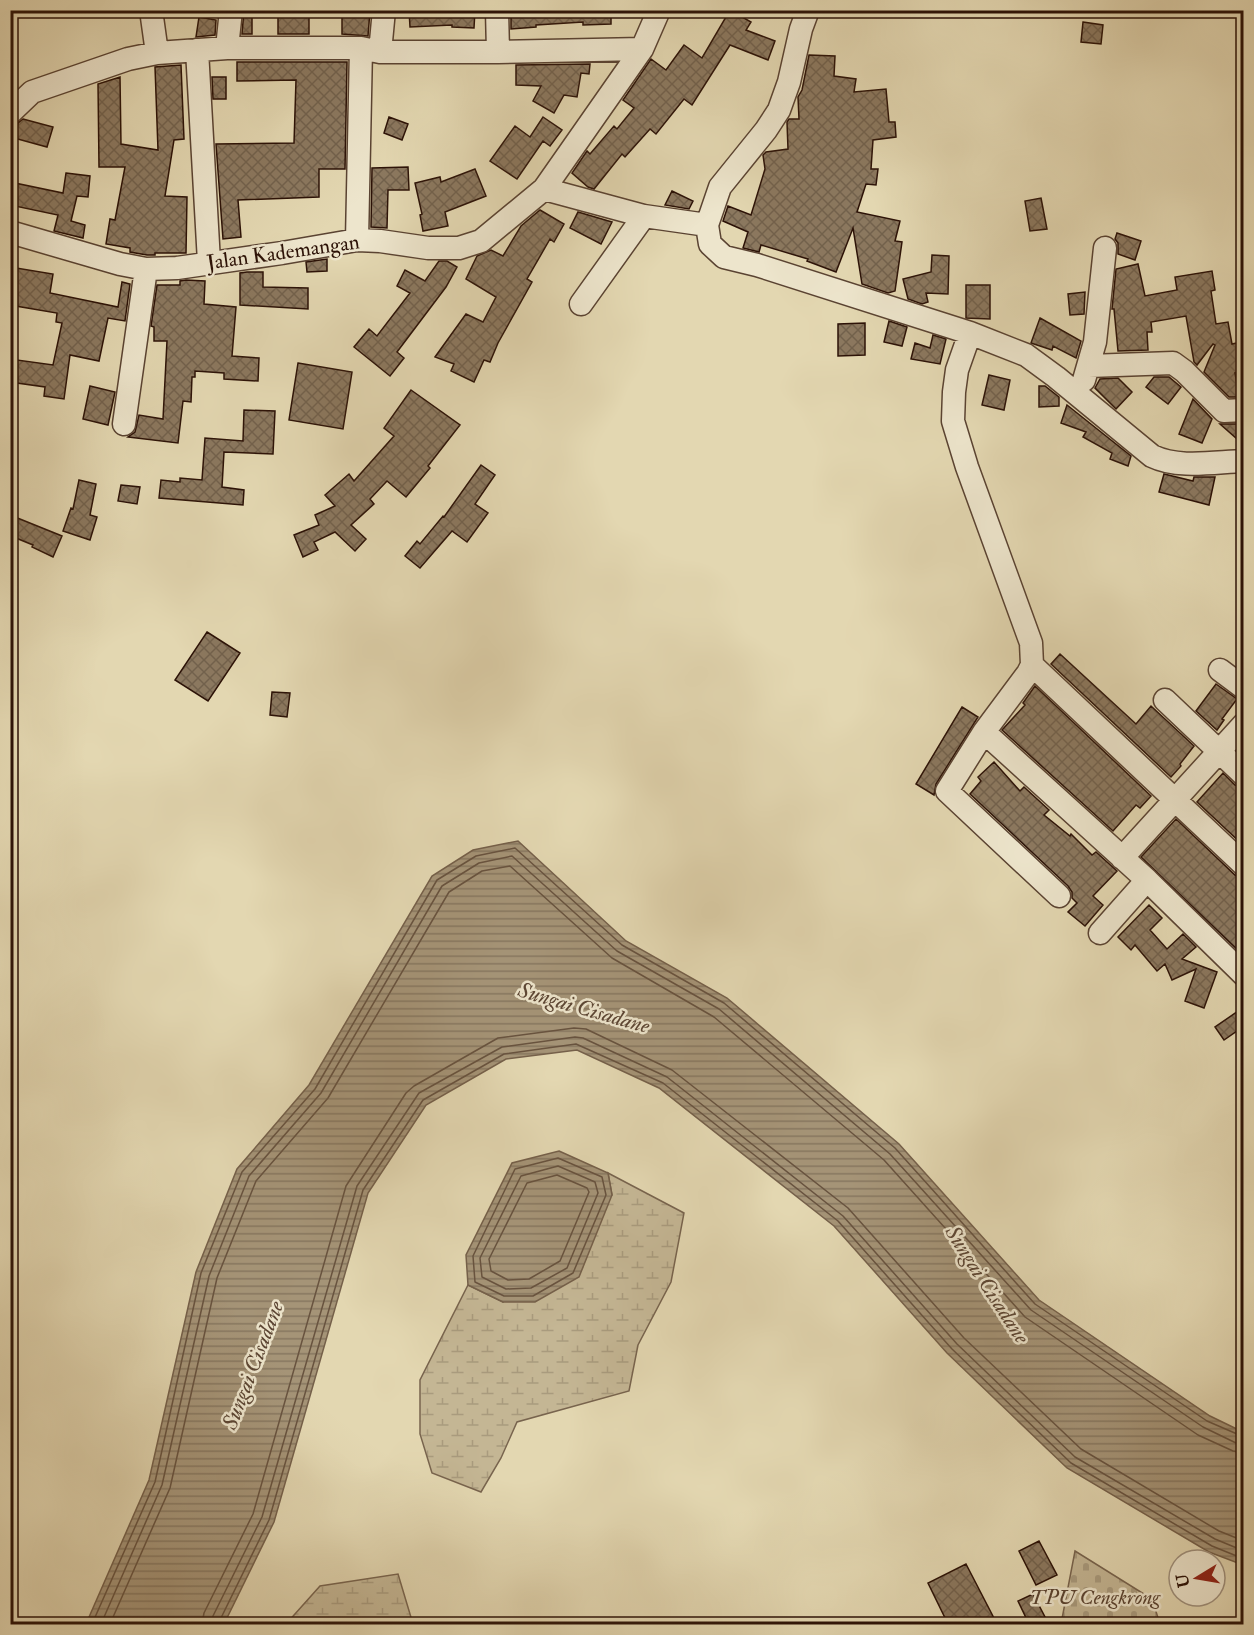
<svg xmlns="http://www.w3.org/2000/svg" width="1254" height="1635" viewBox="0 0 1254 1635" font-family="'IM FELL Double Pica',serif">
<defs>
<pattern id="wetland-marsh" width="20" height="14" patternUnits="userSpaceOnUse" patternTransform="scale(1.5)"><rect width="20" height="14" fill="#c4b694"/><path d="M1 5h8M5 5V1M11 12h8M15 12V8" fill="none" stroke="#a99b7e"/></pattern>
<pattern id="cemetery-stones" width="16" height="16" patternUnits="userSpaceOnUse" patternTransform="scale(1.5)"><rect width="16" height="16" fill="#c4b694"/><path d="M2 7V4a2 2 0 0 1 4 0v3zM10 15v-3a2 2 0 0 1 4 0v3z" fill="#a99b7e"/></pattern>
<pattern id="water-rules" width="6" height="5" patternUnits="userSpaceOnUse" patternTransform="scale(1.5)"><rect width="6" height="5" fill="#a59477"/><path d="M0 2.5h6" fill="none" stroke="#877760"/></pattern>
<pattern id="building-cross-hatch" width="8" height="8" patternUnits="userSpaceOnUse" patternTransform="scale(1.5)"><rect width="8" height="8" fill="#8b785f"/><path d="M0 0l8 8M0 8l8-8" fill="none" stroke="#72614c"/></pattern>
</defs>
<rect width="100%" height="100%" fill="#e3d7b1"/>
<filter id="stains"><feTurbulence type="fractalNoise" baseFrequency=".00333" numOctaves="4"/><feColorMatrix values="0 0 0 0 .2 0 0 0 0 .09 0 0 0 0 .02 0 0 0 .5 -.17"/></filter>
<radialGradient id="worn" r=".72"><stop offset=".6" stop-color="#630" stop-opacity="0"/><stop offset="1" stop-color="#630" stop-opacity=".3"/></radialGradient>
<path fill="url(#wetland-marsh)" stroke="#78644e" stroke-width="1.5" d="M608,1173l76,40 -13,69 -33,63 -9,46 -112,31 -16,36 -20,34 -49,-19 -12,-39v-54l48,-95 35,17 109,-107z
M398,1574l15,50h-127l34,-38z"/>
<path fill="url(#cemetery-stones)" stroke="#78644e" stroke-width="1.5" d="M1075,1551l77,48 8,25h-99z"/>
<path fill="url(#water-rules)" stroke="#75604a" stroke-width="1.5" d="M518,841l108,100 101,57 172,146 140,156 171,116 33,16v133l-34,-13 -142,-84 -120,-115 -113,-127 -175,-138 -82,-38 -71,9 -80,46 -58,88 -94,329 -50,102h-138l63,-144 47,-208 41,-103 72,-84 123,-209 41,-26z
M559,1151l49,22 4,22 -33,82 -44,25h-32l-35,-17 -2,-30 46,-92z"/>
<g fill="none" stroke-linecap="round" stroke-linejoin="round">
<path stroke="#68533f" stroke-width="1.5" d="M558,1158l44,19 4,18 -33,78 -40,23h-29l-29,-14 -2,-26 42,-87z
M558,1166l37,16 3,11 -31,75 -36,20 -25,1 -24,-12 -2,-19 41,-82z
M557,1175l30,13 2,4 -29,69 -31,18 -21,1 -17,-9 -2,-12 38,-76z
M92,1624l63,-142 46,-209 41,-101 73,-83 122,-209 39,-24 39,-8 107,97 102,58 171,145 140,156 172,117 37,16
M101,1624l61,-139 47,-209 40,-100 72,-83 121,-207 37,-23 33,-7 105,95 102,58 171,145 141,156 172,117 33,16 8,1
M110,1624l60,-136 47,-210 39,-97 72,-83 121,-206 33,-21 28,-5 102,92 102,59 170,143 141,157 173,118 35,16 11,2
M202,1624l2,-11 49,-99 93,-328 60,-93 8,-7 84,-48 76,-10 12,1 86,41 176,138 116,130 117,111 138,82 25,10
M211,1624l2,-8 49,-99 95,-331 62,-93 83,-46 73,-10 8,1 84,39 176,139 114,128 118,113 140,82 29,12
M219,1624l1,-4 49,-100 94,-330 60,-90 81,-46 72,-10 87,39 175,138 114,128 119,114 141,83 32,13"/>
</g>
<path fill="url(#building-cross-hatch)" stroke="#2c1207" stroke-width="1.5" d="M244,10h8v24h-10z
M278,10h31v24h-31z
M409,10h66l-1,18 -22,-1v-2l-42,2z
M511,10h100v14l-28,1v-3l-47,3v2l-25,2z
M730,10l21,12 -5,8 29,11 -7,19 -38,-15 -38,60 -8,-6 -28,35 -6,-5 -25,28 -3,-3 -28,35 -6,-2 -16,-14 15,-22 3,3 24,-28 3,3 17,-21 -11,-8 28,-41 15,11 18,-25 18,13z
M342,11h28l-2,25 -26,-2z
M199,17l17,3 -1,15 -19,2z
M1083,22l20,3 -2,19 -20,-2z
M809,55l26,1 -1,20 22,3 -2,13 32,-3 3,33h6l1,15 -23,3 -2,29h7l-2,16 -10,-1 -9,28 43,9 -5,20 7,1 -7,49 -7,2 -26,-9 -9,-56 -17,44 -29,-11 1,-2 -47,-14 -2,7 -16,-4 5,-16 -25,-11 5,-15 23,9 14,-46 -2,-14 3,-3 22,-3 -1,-27 2,-3h10l-1,-22 4,-7z
M237,62h110l-2,107h-26v28l-81,3 3,37 -18,2 -7,-95 78,-1 2,-63 -59,1z
M590,64l-1,10 -8,-1 -4,24 -13,-2 -10,18 -21,-12 8,-15 -25,-1v-20z
M181,65l3,74 -10,1 -9,56 22,1 -1,56h-31v2h-8l-17,-3v-4l-24,-4 4,-25 5,1 10,-53h-26l-1,-83 22,-7 1,67 37,6 -3,-83z
M212,77h14v22h-13z
M389,117l19,7 -6,16 -18,-7z
M543,117l19,13 -12,16 -7,-5 -26,38 -27,-18 25,-35 15,11z
M23,119l30,8 -6,20 -33,-9 4,-15z
M408,167l1,23h-21l-1,38 -16,-1 1,-59z
M475,169l11,27 -41,16 3,14 -25,5 -3,-16 2,-1 -7,-31 25,-6 1,5z
M66,173l24,3 -2,21 -11,-1 -6,25 14,4 -2,13 -29,-7 4,-16 -48,-10v-23l53,11z
M672,191l21,10 -4,8 -24,-4z
M1041,198l6,31 -17,2 -5,-30z
M540,210l24,14 -10,18 -4,-3 -23,40 5,3 -34,61 -8,19 -6,-2 -10,22 -23,-11 3,-7 -19,-7 31,-43 17,8 13,-25 -30,-18 11,-23 14,-6 12,6 18,-30z
M578,212l34,10 -11,22 -31,-16z
M1117,233l24,8 -6,19 -17,-6v-11l-3,-4z
M932,255l17,1 -1,38 -22,-1 2,9 -6,2 -14,-5 -5,-20 28,-7z
M327,259v12l-20,1 -1,-10z
M439,261h8l10,6 -11,20 -49,65 7,6 -14,18 -36,-29 15,-18 8,7 33,-43 -13,-7 8,-16 20,11z
M1138,264l7,32 32,-6 -2,-13 37,-6 3,19 -4,1 5,33 12,-2 4,22 5,-1 5,29 -7,1 4,24h-10l-25,-25 11,-27 -2,-1 -16,21 -3,-3 -8,-46 -35,6 1,10h-5l1,18 -30,1 -4,-42h-2l4,-40z
M10,267l43,7 -3,19 68,14 4,-25 8,2 -5,37 -17,-3 -9,43 -29,-6 -6,44 -20,-3 1,-9 -35,-5v-23l43,6 9,-42 -6,-1 1,-9 -47,-8z
M247,272h16v15l45,1v21l-68,-4v-32z
M186,280l19,1 -1,23 32,3 -4,49 27,2 -1,23 -34,-2v-6l-29,-2v6h-3l-1,25 -8,-1 -5,42 -50,-6 7,-5 4,-17 24,4 4,-78h-13v-14l-3,-1 6,-41h23v-4z
M966,285h24v34l-24,-1z
M1085,292l-1,22 -14,1 -2,-21z
M1040,318l41,23 -5,17 -23,-12 -1,4 -21,-7z
M889,321l18,6 -5,19 -18,-4z
M865,323v32l-27,1v-32z
M933,335l13,4 -6,25 -29,-5 4,-16 15,5z
M298,363l54,9 -9,57 -54,-9z
M989,375l21,5 -6,30 -22,-5z
M1154,377h15l12,10 -13,17 -22,-17z
M1118,378l14,14 -16,17 -21,-21 5,-9z
M90,386l25,6 -7,33 -25,-6z
M1039,386h6l14,11v9l-20,1z
M411,390l49,35 -32,41 2,2 -24,29 -19,-16 -17,18 4,5 -23,21 15,14 -11,12 -20,-19 -21,10 4,8 -15,7 -9,-22 25,-10 -4,-10 20,-9 -10,-11 24,-21 5,7 40,-45 -10,-8z
M1193,399l19,20 -10,24 -23,-9z
M1067,405l64,51 -3,10 -18,-7 2,-6 -29,-16 3,-5 -25,-9z
M244,410l31,1 -2,43 -49,-2 -2,35 22,3 -1,15 -84,-7 2,-18 19,2v-4l22,2 3,-42 38,3z
M1220,424h24v21z
M481,465l14,10 -20,29 13,9 -21,29 -15,-11 -32,37 -15,-12 12,-15 3,3 23,-28 1,1z
M1164,474l29,7 1,-4h21l-6,28 -50,-13z
M79,480l17,4 -6,31 7,2 -7,23 -27,-9 8,-23 2,1z
M121,485l19,2 -3,17 -19,-3z
M10,515l52,21 -9,21 -21,-10 1,-2 -17,-7 1,-2 -7,-2z
M207,632l33,21 -32,48 -33,-21z
M1060,654l76,70 15,-18 43,40 -14,18 1,2 -10,11 -120,-113z
M1216,684l21,15 -15,20 2,1 -7,10 -21,-19z
M1035,686l116,110 -11,12 -4,-3 -23,26 -111,-101 23,-25 -2,-2z
M272,692l18,1 -3,24 -17,-2z
M962,707l16,10 -42,67 -2,11 -18,-11z
M994,762l26,29 4,-4 25,23 -5,5 26,21 1,-2 21,21 4,-3 21,19 -24,25 10,9 -18,21 -17,-14 9,-9 -5,-5v-6l-4,-6 -98,-92 11,-13 -3,-4z
M1223,773l12,12 9,3v58l-47,-44z
M1176,819l59,56 9,3v78l-103,-99z
M1149,905l13,13 -12,12 17,19 16,-15 13,13 -14,12 35,13 -13,36 -19,-7 11,-32 -24,11 -7,-16 -8,7 -22,-26 -4,5 -13,-13z
M1244,1007v19l-20,14 -9,-13z
M1039,1541l18,34 -21,10 -17,-34z
M966,1564l31,60h-49l-20,-41z
M1033,1594l12,23 -16,7 -11,-23z"/>
<g fill="none" stroke-linecap="round" stroke-linejoin="round">
<g stroke="#5a4332" stroke-width="25">
<path id="minor" d="M151,10l6,43
M497,10l1,42
M808,10l-7,19 -12,53 -10,28 -13,20 -46,57 -13,38 3,19 14,13 33,8 213,68 56,22 30,22 96,79c27,13 62,6 92,5
M227,48l4,-38
M197,50l12,212
M380,52l4,-42
M10,113l22,-21 96,-33 29,-6 70,-5h134l19,4h118l144,-3
M544,189l100,27 -63,88
M644,216l63,9
M10,232l110,32 26,5 31,-1 105,-15 75,-13 23,1 48,7h31l22,-7 63,-52 98,-140 17,-39
M357,240l4,-192
M970,333l-13,37 -3,22 -1,29 14,46 64,176 1,22 -4,8 -44,59 -37,59 112,105
M1089,366l84,-3 11,8 40,40 20,-1
M1084,380l11,-38 10,-94
M124,424l22,-155
M1032,665l212,200
M1220,670l24,18
M1165,700l79,75
M984,732l163,148 97,95
M1122,858l122,-134
M1100,933l47,-53"/>
</g>
<use href="#minor" stroke="#ede5cc" stroke-width="22"/>
</g>
<g text-anchor="middle" stroke-width="5" stroke-linejoin="round" paint-order="stroke">
<g font-size="21" fill="#2c1207" stroke="#ede5cc">
<text transform="translate(283 252) rotate(-8)" y="7">Jalan Kademangan</text>
</g>
<g font-size="21" font-style="italic" fill="#5a4331" stroke="#ede5cc">
<text x="1095" y="1604">TPU Cengkrong</text>
</g>
<g font-size="22" font-style="italic" fill="#5c4634" stroke="#ede5cc">
<text transform="translate(584 1007) rotate(16)" y="8">Sungai Cisadane</text>
<text transform="translate(988 1284) rotate(57)" y="8">Sungai Cisadane</text>
<text transform="translate(252 1365) rotate(-69)" y="8">Sungai Cisadane</text>
</g>
</g>
<rect width="1254" height="1635" fill="none" stroke="#e3d7b1" stroke-width="36"/>
<rect x="12" y="12" width="1230" height="1611" fill="none" stroke="#2c1207" stroke-width="3"/>
<rect x="18" y="18" width="1218" height="1599" fill="none" stroke="#2c1207" stroke-width="1.5"/>
<g transform="translate(1197 1578) rotate(259)"><circle r="28" fill="#ede5cc" stroke="#a0917d" stroke-width="1.5"/>
<path d="M0-4.5L10 22L0 15L-10 22Z" fill="#8f2418"/>
<text y="-9" font-size="16" font-weight="bold" text-anchor="middle" fill="#2c1207">U</text>
</g>
<rect width="100%" height="100%" filter="url(#stains)"/>
<rect width="100%" height="100%" fill="url(#worn)"/>
</svg>
